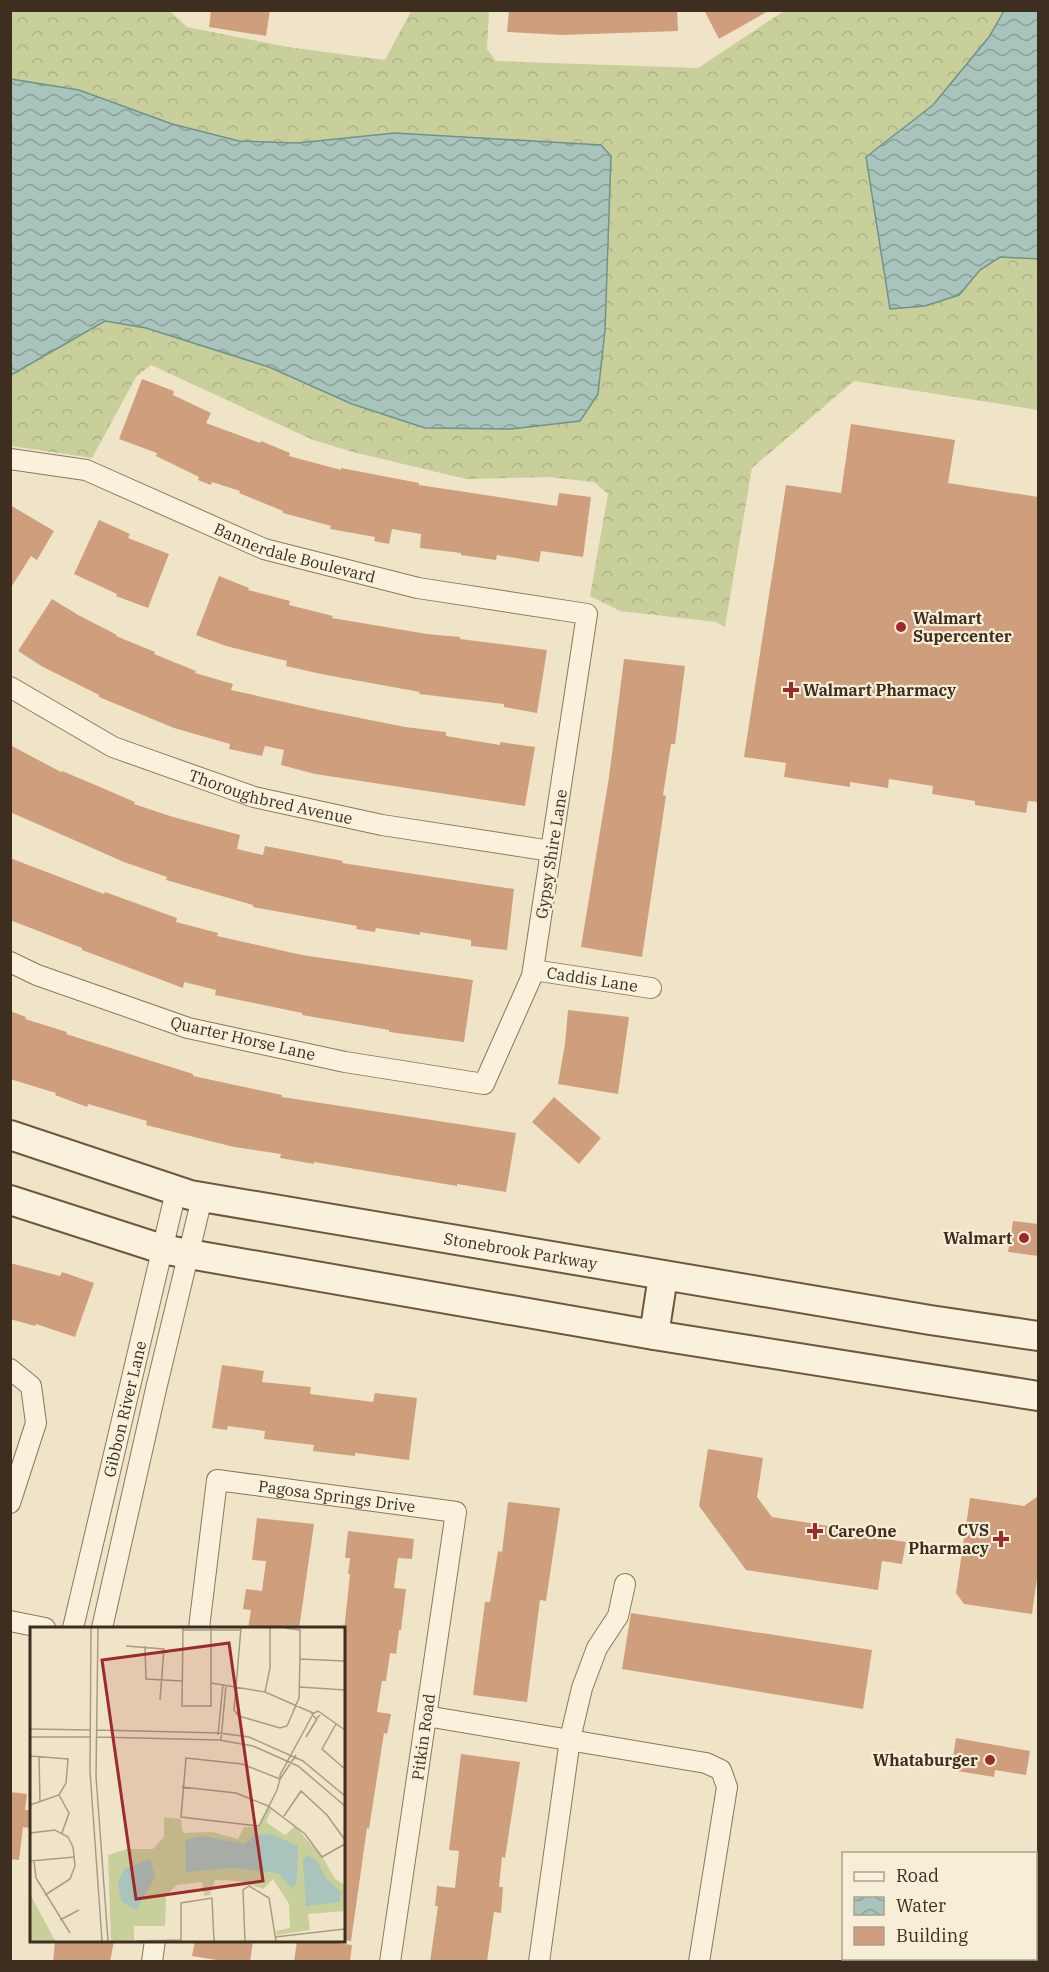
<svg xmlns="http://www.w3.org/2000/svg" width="1049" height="1972" viewBox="0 0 1049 1972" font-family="'IBM Plex Serif',serif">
<defs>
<pattern id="forest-crowns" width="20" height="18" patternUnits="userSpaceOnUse" patternTransform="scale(1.5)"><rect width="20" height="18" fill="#c9cf9b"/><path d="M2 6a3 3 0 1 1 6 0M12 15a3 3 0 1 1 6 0" fill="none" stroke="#aeb285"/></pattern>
<pattern id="water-waves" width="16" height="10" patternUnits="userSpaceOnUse" patternTransform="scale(1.5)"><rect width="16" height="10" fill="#a9c4bc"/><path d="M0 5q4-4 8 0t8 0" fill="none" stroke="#8ba098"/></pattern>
</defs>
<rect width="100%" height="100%" fill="#f0e4c8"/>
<path fill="url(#forest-crowns)" d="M11,11h159l17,16 101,20 97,13 26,-49h78l-2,38 9,12 202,7 86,-57h254v399l-184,-29 -102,87 -27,159 -9,-5 -96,-11 -30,-15 18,-102 -14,-12 -46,-5 -82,2 -113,-27 -40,-12 -162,-75 -15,12 -44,81 -81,-12z"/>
<path fill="url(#water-waves)" stroke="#6f938a" stroke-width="1.5" d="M1004,11h34v248l-38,-2 -20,13 -21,25 -34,11 -35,3 -24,-152 67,-52 56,-68z
M11,79l68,11 93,34 67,17 58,2 98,-10 206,12 10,11 -6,174 -7,64 -18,27 -69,8 -86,-1 -73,-24 -83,-37 -123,-39 -41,-7 -94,54z"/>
<path fill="#cf9f7d" d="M211,10h59l-4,26 -57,-9z
M509,10h168l1,21 -116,4 -55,-3z
M704,10h66l-51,29z
M142,379l32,12 -1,4 38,18 -5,10 54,20 1,-2 29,12 -1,3 52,14v-2l78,15v2l138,21 2,-13 32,4 -8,60 -42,-6 -2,11 -42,-7 -1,5 -35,-5v-2l-41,-5 1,-14 -29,-5 -3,15 -15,-3 1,-4 -45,-8 1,-3 -48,-13v-2l-44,-18 1,-2 -28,-9 -1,3 -13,-5 1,-3 -43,-21 1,-3 -38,-14z
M851,424l104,16 -7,43 90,14v305l-10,-1 -2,12 -51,-8v-4l-43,-7 1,-8 -44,-7 -1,9 -38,-6v5l-66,-10 2,-14 -42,-6 42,-272 55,8z
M10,505l44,26 -17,29 -6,-4 -21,33z
M99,520l31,14 -2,4 41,16 -21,54 -32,-12 1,-2 -43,-20z
M219,576l30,12 -1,2 42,11 -1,4 44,11 -1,2 95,16 33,3v2l87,11 -10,63 -33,-6v-3l-85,-10 1,-2 -99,-18 -35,-8 1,-5 -61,-15 -30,-11z
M52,599l28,17 37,19 -1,1 39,16 -1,2 42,17 -1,2 38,11 -2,6 89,20 85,17 41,5v4l54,9v-3l35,5 -10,59 -210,-32 -34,-9 3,-15 -19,-4 -3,10 -33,-7 1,-5 -56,-16 -75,-31v-2l-56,-28 -25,-16z
M624,659l61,7 -10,78h-4l-8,51 3,1 -24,161 -61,-10 28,-170z
M10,745l51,27 1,-1 31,13 42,18 -1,2 39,13 67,18 -3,14 26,6 2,-9 78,15 -1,2 172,26 -7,61 -36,-4v-6l-51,-8v3l-44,-7 -1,4 -19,-3 1,-3 -104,-19v-2l-87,-25 1,-3 -43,-15 -114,-50z
M10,858l94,36 1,-2 72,26 -1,4 42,11 -1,3 85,19 171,25 -9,62 -75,-10v-2l-87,-15v-2l-87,-18 1,-5 -32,-8 -1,6 -101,-38v-2l-72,-28z
M568,1010l61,7 -11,77 -60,-10 7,-40z
M10,1011l16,6 -1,2 42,13 -1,2 127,40v2l89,19v2l234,36 -10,59 -49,-8v2l-143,-24v2l-34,-6 1,-4 -47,-7 -88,-22 1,-4 -59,-17 -1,3 -32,-12 1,-2 -46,-14z
M554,1097l47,41 -22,26 -47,-42z
M1013,1221l25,3v32l-30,-4z
M10,1263l50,13 2,-4 32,11 -19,54 -39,-13 -1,2 -25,-7z
M222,1365l42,6 -2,11 49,5 -1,7 63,8 2,-9 42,5 -8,62 -54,-7v3l-42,-5 1,-6 -50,-6 1,-8 -37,-5 -1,4 -15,-2z
M708,1449l55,9 -6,39 15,20 114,18v4l20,3 -4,22 -20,-3 -4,29 -132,-20 -47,-64z
M1038,1496v75l-6,43 -68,-10 -8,-11 14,-95 54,8z
M508,1502l52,6 -14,93 -6,-1 -13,102 -54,-7 12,-93h5l8,-51 4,1z
M257,1518l57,6 -15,105h-51l3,-19 -8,-1 3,-20 16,2 4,-30 -14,-1z
M348,1531l66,8 -2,20 -14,-1 -4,30 12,1 -5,41h-2l-3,24 -6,-1 -4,28h-4l-5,31 14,2 -4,20 -3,-1 -15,96 -2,-1 -16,113 -7,-1v-309l6,-57h-2l2,-16h-5z
M631,1613l241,37 -9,59 -241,-40z
M956,1738l74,13 -4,24 -31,-5 -1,7 -43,-7z
M461,1754l59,8 -15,96 -3,-1 -3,30h4l-2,26 -7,-1 -7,50h-57l8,-56h-3l2,-20 18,2 4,-37 -10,-1z
M10,1792l17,2 -2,16h7l-3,18 -6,-1 -4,33 -9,-1z
M55,1941h59l-4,21h-57z
M195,1941h58l-3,21h-21l-37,-6z
M297,1941h24l31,4 -2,17h-56z"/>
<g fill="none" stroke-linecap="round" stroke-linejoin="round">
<g stroke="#8d765c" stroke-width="22">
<g id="street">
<path id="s1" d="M10,459l76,11 178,79 154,39 169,26 -55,362 -48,108 -139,-22 -157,-34 -151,-53 -27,-13"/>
<path id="s2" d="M10,687l103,60 141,50 128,28 169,26"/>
<path id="s3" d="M533,970l118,18"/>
<path d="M10,1369l21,17 5,37 -26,80"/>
<path d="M10,1621l35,7"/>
<path id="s4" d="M73,1628l103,-437"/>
<path d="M102,1628l54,-239 46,-191"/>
<path id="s5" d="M199,1628l18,-148 239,32 -66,450"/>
<path d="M426,1716l280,47 15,7 6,17 -28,175"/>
<path d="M152,1962l3,-22"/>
<path d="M539,1962l31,-223 12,-51 15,-40 21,-32 7,-32"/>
</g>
</g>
<g stroke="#6f573f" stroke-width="32">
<g id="secondary">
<path id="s6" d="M10,1135l180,60 740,125 108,16"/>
<path d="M10,1200l152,49 27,5 465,81 384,61"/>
<path d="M654,1335l9,-59"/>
</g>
</g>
<use href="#street" stroke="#faf1dc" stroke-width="20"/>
<use href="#secondary" stroke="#faf1dc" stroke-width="28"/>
</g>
<g fill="#9e2a2b" stroke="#f7eed8" stroke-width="2">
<circle cx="901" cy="627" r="6"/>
<path d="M788 681h6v6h6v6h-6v6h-6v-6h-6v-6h6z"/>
<circle cx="1024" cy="1238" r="6"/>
<path d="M812 1522h6v6h6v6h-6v6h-6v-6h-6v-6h6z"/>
<path d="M998 1530h6v6h6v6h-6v6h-6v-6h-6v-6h6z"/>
<circle cx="990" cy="1760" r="6"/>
</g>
<g text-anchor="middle" stroke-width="4.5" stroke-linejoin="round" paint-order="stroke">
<g font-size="16" fill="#3d2e20" stroke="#f7eed8">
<text dy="6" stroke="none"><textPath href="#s1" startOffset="302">Bannerdale Boulevard</textPath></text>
<text dy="6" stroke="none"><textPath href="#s2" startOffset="285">Thoroughbred Avenue</textPath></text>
<text transform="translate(551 854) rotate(-81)" y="6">Gypsy Shire Lane</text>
<text dy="6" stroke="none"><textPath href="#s3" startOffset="60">Caddis Lane</textPath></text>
<text transform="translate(243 1038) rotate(13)" y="6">Quarter Horse Lane</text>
<text dy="6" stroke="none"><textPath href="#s6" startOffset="525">Stonebrook Parkway</textPath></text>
<text dy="6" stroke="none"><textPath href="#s4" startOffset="225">Gibbon River Lane</textPath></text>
<text dy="6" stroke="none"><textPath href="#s5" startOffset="270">Pagosa Springs Drive</textPath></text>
<text transform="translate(423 1737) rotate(-82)" y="6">Pitkin Road</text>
</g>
<g font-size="16" font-weight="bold" fill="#3d2e20" stroke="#f7eed8" text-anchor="start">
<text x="913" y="624">Walmart<tspan x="913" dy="18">Supercenter</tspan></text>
<text x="803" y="696">Walmart Pharmacy</text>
<text x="1012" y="1244" text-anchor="end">Walmart</text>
<text x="989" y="1536" text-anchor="end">CVS<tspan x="989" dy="18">Pharmacy</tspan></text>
<text x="828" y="1537">CareOne</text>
<text x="978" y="1766" text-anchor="end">Whataburger</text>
</g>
</g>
<g transform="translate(30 1627)">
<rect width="315" height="315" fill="#f0e4c8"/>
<path d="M0,267l23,43 3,4h-26z" fill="#c9cf9b"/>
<path d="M238,181l4,1 -6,13 19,13 10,-9 28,32 12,21 10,6v26l-37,3 2,16 -33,5 -1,-4 14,-3 -1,-24 -16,-25 -10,10 -23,-8 -25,-1 -5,15 -6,1 -2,-14 -25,3 -11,10 -1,31h-31v15h-23l-3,-86 19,-6h26l11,-12v-20l17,2 2,14 29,-1 26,7 6,-12h14z" fill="#c9cf9b"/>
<path d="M241,207l27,12 -1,36 -5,6 -13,-14 -8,-2 -39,-4 -46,4 -1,-32 19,-4 40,8 11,-9zM276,228l10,5 10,18 15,14 -1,10 -34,4 -3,-45zM120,232l5,18 -19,33 -15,-9 -3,-19 6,-13z" fill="#a9c4bc"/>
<path fill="none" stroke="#a89b85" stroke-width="1.5" d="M61,1l-1,143 12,170M68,1l-2,148 12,165M153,1l-1,78h29v-78M211,1l-7,82 5,6 41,12 7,-2 12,-28 1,-39M255,1l15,2v29l45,2M152,3h59M96,19l38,3 -4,51M115,19l1,33 36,2M181,56l54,9 48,21M270,60l45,3M235,65l5,-24v-40M290,88l-4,4 -4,-5 6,-3 27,19M306,97l-14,25 23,20M0,102l61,1M67,103l122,3 30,4 54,24 42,35M188,108l5,-51M0,110h61M67,110l122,3 34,6 45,20 47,40M276,110l11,-18M191,113l5,-55M0,129l38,3 -2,24 -7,12 -29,10M9,130l1,45M250,152l-38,-15 -56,-6 -5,59 78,9 18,-36 3,-11v-4l32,-59M250,152l16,-24M152,160l54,6 32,13 37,28 17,23 23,-13M29,168l10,18 -7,20M254,189l17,-25 26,24 18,25M0,206l25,-3 13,7 5,10 2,19 -5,13 -25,16M0,234l45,-4M4,234l2,17 34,55M30,293l19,-10M245,310l70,-8M106,314l45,-1v-37l31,-5 2,43M215,314l-2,-51 6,-4 20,12 7,43"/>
<path fill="#9e2a2b" fill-opacity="0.15" stroke="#9e2a2b" stroke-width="3" d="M199,16l34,238 -127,18 -34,-239z"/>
<rect width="315" height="315" fill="none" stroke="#3d2e20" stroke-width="3"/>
</g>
<rect width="1049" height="1972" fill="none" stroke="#3d2e20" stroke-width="24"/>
<rect x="842" y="1852" width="195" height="108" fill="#f7eed8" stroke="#ada18e" stroke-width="1.5"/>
<rect x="854" y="1872" width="30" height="9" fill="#faf1dc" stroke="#ada18e" stroke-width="1.5"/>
<text x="896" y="1882" font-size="18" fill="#3d2e20">Road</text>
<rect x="854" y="1897" width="30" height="18" fill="url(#water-waves)" stroke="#ada18e" stroke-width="1.5"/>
<text x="896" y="1912" font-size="18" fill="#3d2e20">Water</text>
<rect x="854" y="1927" width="30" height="18" fill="#cf9f7d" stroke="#ada18e" stroke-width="1.5"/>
<text x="896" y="1942" font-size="18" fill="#3d2e20">Building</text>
</svg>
